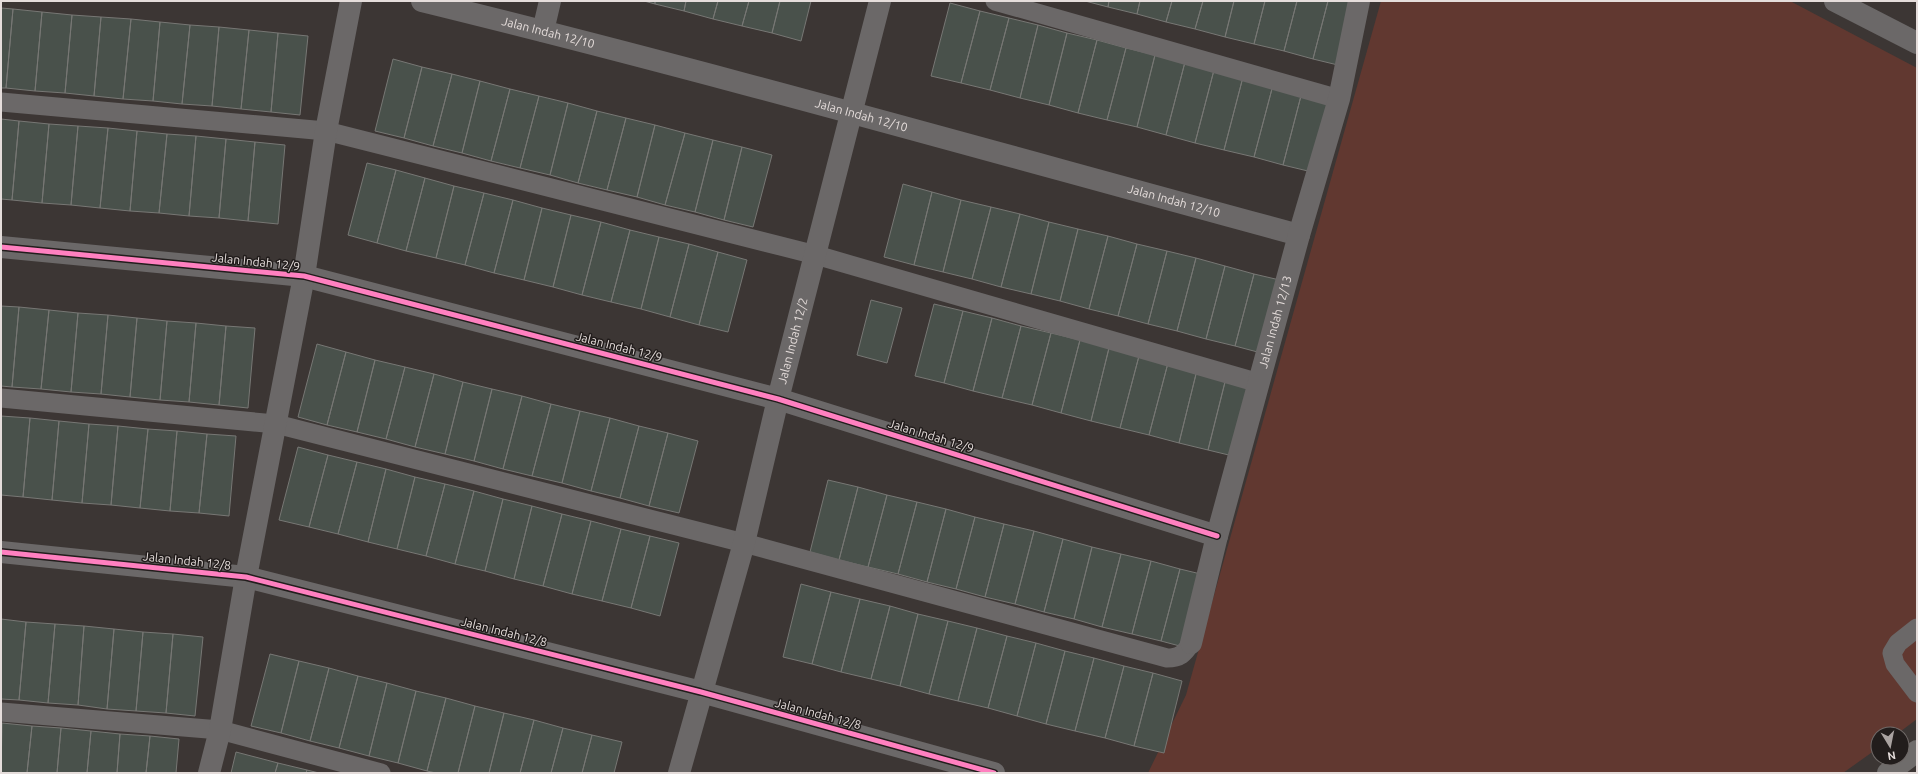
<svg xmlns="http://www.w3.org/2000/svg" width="1918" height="774" viewBox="0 0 1918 774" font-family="Ubuntu,sans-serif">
<rect width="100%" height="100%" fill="#3c3634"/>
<path fill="#613830" d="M1381,1h409l127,67v651l-20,15h-19v14l-35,25h-695l38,-78z"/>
<path fill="#49514b" stroke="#777774" d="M644,1h11v3z
M655,1h31l-2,10 -29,-7z
M686,1h32l-5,18 -29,-8z
M718,1h31l-7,25 -29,-7z
M749,1h31l-8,32 -30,-7z
M780,1h31l-10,40 -29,-8z
M1085,1h24l-1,6z
M1109,1h31l-3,13 -29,-7z
M1140,1h32l-6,21 -29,-8z
M1172,1h31l-8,28 -29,-7z
M1203,1h31l-9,36 -30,-8z
M1234,1h31l-11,43 -29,-7z
M1265,1h32l-13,50 -30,-7z
M1297,1h31l-15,58 -29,-8z
M1328,1h31l-17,65 -29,-7z
M950,3l30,8 -19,72 -30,-7z
M1,8l12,1 -7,79h-5z
M13,9l29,3 -7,79 -29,-3z
M980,11l29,7 -19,72 -29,-7z
M42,12l30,3 -7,78 -30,-2z
M72,15l29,2 -7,79 -29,-3z
M101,17l30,2 -8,80 -29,-3z
M1009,18l29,7 -18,73 -30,-8z
M131,19l29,3 -7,79 -30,-2z
M160,22l30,3 -8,79 -29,-3z
M190,25l29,2 -7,79 -30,-2z
M1038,25l29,8 -18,72 -29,-7z
M219,27l30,3 -8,79 -29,-3z
M249,30l29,3 -7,79 -30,-3z
M278,33l30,3 -8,79 -29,-3z
M1067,33l30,7 -19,73 -29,-8z
M1097,40l29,8 -19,72 -29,-7z
M1126,48l29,7 -18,72 -30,-7z
M1155,55l30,7 -19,73 -29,-8z
M393,59l29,8 -18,71 -29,-7z
M1185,62l29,8 -19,73 -29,-8z
M422,67l30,7 -19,72 -29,-8z
M1214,70l29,7 -19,73 -29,-7z
M452,74l28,7 -18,72 -29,-7z
M1243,77l30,8 -19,72 -30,-7z
M480,81l30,8 -19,72 -29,-8z
M1273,85l29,7 -19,73 -29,-8z
M510,89l29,7 -19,72 -29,-7z
M1302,92l29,8 -19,72 -29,-7z
M539,96l29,7 -18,72 -30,-7z
M568,103l29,8 -19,72 -28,-8z
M597,111l29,7 -19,72 -29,-7z
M626,118l29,7 -18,72 -30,-7z
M1,119l18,2 -7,79 -11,-1z
M19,121l30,3 -7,79 -30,-3z
M49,124l29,2 -7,79 -29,-2z
M655,125l30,8 -20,72 -28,-8z
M78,126l30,2 -8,80 -29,-3z
M108,128l29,3 -7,80 -30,-3z
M137,131l30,3 -8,79 -29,-2z
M685,133l28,7 -18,72 -30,-7z
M167,134l29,2 -7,80 -30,-3z
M196,136l30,3 -7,79 -30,-2z
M226,139l29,3 -7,79 -29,-3z
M713,140l29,7 -18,73 -29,-8z
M255,142l30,3 -7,79 -30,-3z
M742,147l30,8 -19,72 -29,-7z
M367,163l29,7 -19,73 -29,-8z
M396,170l29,8 -19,73 -29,-8z
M425,178l29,8 -18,72 -30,-7z
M903,184l29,8 -18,73 -30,-8z
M454,186l30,7 -19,72 -29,-7z
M932,192l29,8 -18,72 -29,-7z
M484,193l29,7 -19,73 -29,-8z
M513,200l29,8 -18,72 -30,-7z
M961,200l30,7 -19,72 -29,-7z
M991,207l29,7 -19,73 -29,-8z
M542,208l29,7 -18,72 -29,-7z
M1020,214l29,8 -18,72 -30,-7z
M571,215l30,7 -19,73 -29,-8z
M601,222l29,8 -19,72 -29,-7z
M1049,222l29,7 -18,72 -29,-7z
M1078,229l30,7 -19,73 -29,-8z
M630,230l29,7 -18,72 -30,-7z
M1108,236l29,8 -19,72 -29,-7z
M659,237l30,7 -19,73 -29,-8z
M689,244l29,8 -19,73 -29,-8z
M1137,244l30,7 -19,73 -30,-8z
M1167,251l29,7 -19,73 -29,-7z
M718,252l29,8 -19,72 -29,-7z
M1196,258l29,8 -19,73 -29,-8z
M1225,266l29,8 -19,72 -29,-7z
M1254,274l30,7 -19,73 -30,-8z
M871,300l31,8 -15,55 -30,-8z
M934,304l29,7 -19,72 -29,-7z
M1,306l18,1 -7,80 -11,-1z
M19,307l30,3 -8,79 -29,-2z
M49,310l29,3 -7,79 -30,-3z
M963,311l29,7 -19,73 -29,-8z
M78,313l30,2 -7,79 -30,-2z
M108,315l29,3 -7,79 -29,-3z
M137,318l30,3 -7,79 -30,-3z
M992,318l29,8 -19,72 -29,-7z
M167,321l29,2 -7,79 -29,-2z
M196,323l30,3 -7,79 -30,-3z
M226,326l29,2 -7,80 -29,-3z
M1021,326l30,7 -19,72 -30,-7z
M1051,333l29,7 -19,73 -29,-8z
M1080,340l29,8 -18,73 -30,-8z
M317,344l29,8 -19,73 -29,-8z
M1109,348l30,8 -19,72 -29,-7z
M346,352l29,8 -18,72 -30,-7z
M1139,356l29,7 -19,72 -29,-7z
M375,360l30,7 -19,72 -29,-7z
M1168,363l29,7 -18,73 -30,-8z
M405,367l29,7 -19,73 -29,-8z
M1197,370l29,8 -18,72 -29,-7z
M434,374l29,8 -18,72 -30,-7z
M1226,378l30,7 -19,72 -29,-7z
M463,382l29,7 -18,72 -29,-7z
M492,389l30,7 -19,73 -29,-8z
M522,396l29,8 -19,72 -29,-7z
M551,404l29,7 -18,72 -30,-7z
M580,411l30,7 -19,73 -29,-8z
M1,416l29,2 -7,79 -22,-2z
M30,418l29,3 -7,79 -29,-3z
M610,418l29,8 -19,72 -29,-7z
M59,421l30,3 -7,79 -30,-3z
M89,424l29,2 -7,79 -29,-2z
M118,426l30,3 -8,79 -29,-3z
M639,426l29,7 -19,73 -29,-8z
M148,429l29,2 -7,80 -30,-3z
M177,431l30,3 -8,79 -29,-2z
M668,433l30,8 -19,72 -30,-7z
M207,434l29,2 -7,80 -30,-3z
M298,447l30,8 -19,72 -30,-7z
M328,455l29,7 -19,72 -29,-7z
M357,462l29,7 -18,73 -30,-8z
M386,469l29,8 -18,72 -29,-7z
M415,477l30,7 -19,72 -29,-7z
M828,480l30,7 -19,73 -29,-8z
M445,484l29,7 -19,73 -29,-8z
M858,487l29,8 -19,72 -29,-7z
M474,491l29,8 -18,72 -30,-7z
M887,495l30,7 -19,72 -30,-7z
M503,499l29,7 -18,73 -29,-8z
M917,502l29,7 -19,73 -29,-8z
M532,506l30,8 -19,72 -29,-7z
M946,509l29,8 -19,72 -29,-7z
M562,514l29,7 -19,73 -29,-8z
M975,517l29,7 -19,73 -29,-8z
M591,521l30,8 -19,72 -30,-7z
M1004,524l30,7 -19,73 -30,-7z
M621,529l29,7 -19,72 -29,-7z
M1034,531l29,8 -19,73 -29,-8z
M650,536l29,7 -19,73 -29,-8z
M1063,539l29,8 -18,72 -30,-7z
M1092,547l29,7 -19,73 -28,-8z
M1121,554l30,7 -19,73 -30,-7z
M1151,561l29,8 -19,72 -29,-7z
M1180,569l29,7 -18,73 -30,-8z
M801,584l30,8 -19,72 -29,-7z
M831,592l29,7 -19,73 -29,-8z
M860,599l30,7 -19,73 -30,-7z
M890,606l28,8 -18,72 -29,-7z
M918,614l30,7 -19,73 -29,-8z
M1,619l25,3 -7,78 -18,-1z
M948,621l29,7 -19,73 -29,-7z
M26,622l29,2 -7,79 -29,-3z
M55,624l29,2 -6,79 -30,-2z
M84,626l30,3 -7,80 -29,-4z
M977,628l30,8 -19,72 -30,-7z
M114,629l29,3 -7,79 -29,-2z
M143,632l30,2 -7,79 -30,-2z
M173,634l30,3 -8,79 -29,-3z
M1007,636l29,7 -19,73 -29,-8z
M1036,643l29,8 -19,73 -29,-8z
M1065,651l29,7 -19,73 -29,-7z
M270,654l29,7 -18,72 -30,-7z
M1094,658l30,8 -19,72 -30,-7z
M299,661l30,7 -19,73 -29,-8z
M1124,666l29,7 -19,73 -29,-8z
M329,668l29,8 -19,72 -29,-7z
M1153,673l29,8 -18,72 -30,-7z
M358,676l29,7 -18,73 -30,-8z
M387,683l29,8 -18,72 -29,-7z
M416,691l30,7 -19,73 -29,-8z
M446,698l29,8 -17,67h-22l-9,-2z
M475,706l29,7 -15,60h-31z
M504,713l30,7 -14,53h-31z
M534,720l29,8 -12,45h-31z
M2,723l30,3 -5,47h-26z
M32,726l29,2 -4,45h-30z
M61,728l30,3 -4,42h-30z
M563,728l29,7 -10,38h-31z
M91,731l29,3 -3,39h-30z
M120,734l30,2 -4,37h-29z
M592,735l30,7 -8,31h-32z
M150,736l29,3 -3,34h-30z
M236,752l42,11 -3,10h-44z
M278,763l29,7 -1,3h-31z
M307,770l12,3h-13z"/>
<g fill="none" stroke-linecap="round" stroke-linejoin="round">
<path stroke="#6b6868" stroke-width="19" d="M995,1l344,98
M1,102l325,29 490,124 443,128
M1,398l275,26 468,119 423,115c13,0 17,-4 24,-15
M1917,628l-19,15 -6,10 3,11 22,29
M1,712l219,18 161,43"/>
<g stroke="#6b6868" stroke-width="22">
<path id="s1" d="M422,1c294,72 585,155 877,234"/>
<path d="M1835,1l82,42"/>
<path d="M543,31l7,-30"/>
<path d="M1,247l303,29 474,123 439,137"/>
<path d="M1,552l245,25 455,115 293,81"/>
<path id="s2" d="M1191,643l26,-107 82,-301 40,-136 20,-98"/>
<path d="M209,773l11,-43 26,-153 58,-301 22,-145 25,-130"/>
<path id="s3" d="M679,773l65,-230 34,-144 102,-398"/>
</g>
<path stroke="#6f6c6b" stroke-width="22" d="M1888,773l29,-22"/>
<g stroke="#221d1c" stroke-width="8">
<path id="cycleway" d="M1,247l303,29 474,123 439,137
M1,552l245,25 455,115 293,81"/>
</g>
<use href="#cycleway" stroke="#ff80c0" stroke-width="5"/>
</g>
<g text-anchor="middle" stroke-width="3" stroke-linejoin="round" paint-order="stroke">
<g font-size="12" fill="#e5dddb" stroke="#221d1c">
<text dy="4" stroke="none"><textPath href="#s1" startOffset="130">Jalan Indah 12/10</textPath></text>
<text dy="4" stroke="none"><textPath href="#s1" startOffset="454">Jalan Indah 12/10</textPath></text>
<text dy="4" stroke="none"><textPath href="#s1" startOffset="778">Jalan Indah 12/10</textPath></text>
<text transform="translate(256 262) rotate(6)" y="4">Jalan Indah 12/9</text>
<text dy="4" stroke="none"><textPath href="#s2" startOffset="332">Jalan Indah 12/13</textPath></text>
<text dy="4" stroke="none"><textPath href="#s3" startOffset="447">Jalan Indah 12/2</textPath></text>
<text transform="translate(619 347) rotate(14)" y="4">Jalan Indah 12/9</text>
<text transform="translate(931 436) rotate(17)" y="4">Jalan Indah 12/9</text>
<text transform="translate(187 561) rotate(6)" y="4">Jalan Indah 12/8</text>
<text transform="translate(504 632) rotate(14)" y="4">Jalan Indah 12/8</text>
<text transform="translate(818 714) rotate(15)" y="4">Jalan Indah 12/8</text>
</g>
</g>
<rect width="1918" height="774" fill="none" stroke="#e5dddb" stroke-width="4"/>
<g transform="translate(1890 746) rotate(170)"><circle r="19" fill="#221d1c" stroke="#706a68"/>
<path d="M0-3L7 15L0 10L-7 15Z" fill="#aaa3a1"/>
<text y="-6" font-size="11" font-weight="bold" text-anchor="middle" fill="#e5dddb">N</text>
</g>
</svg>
